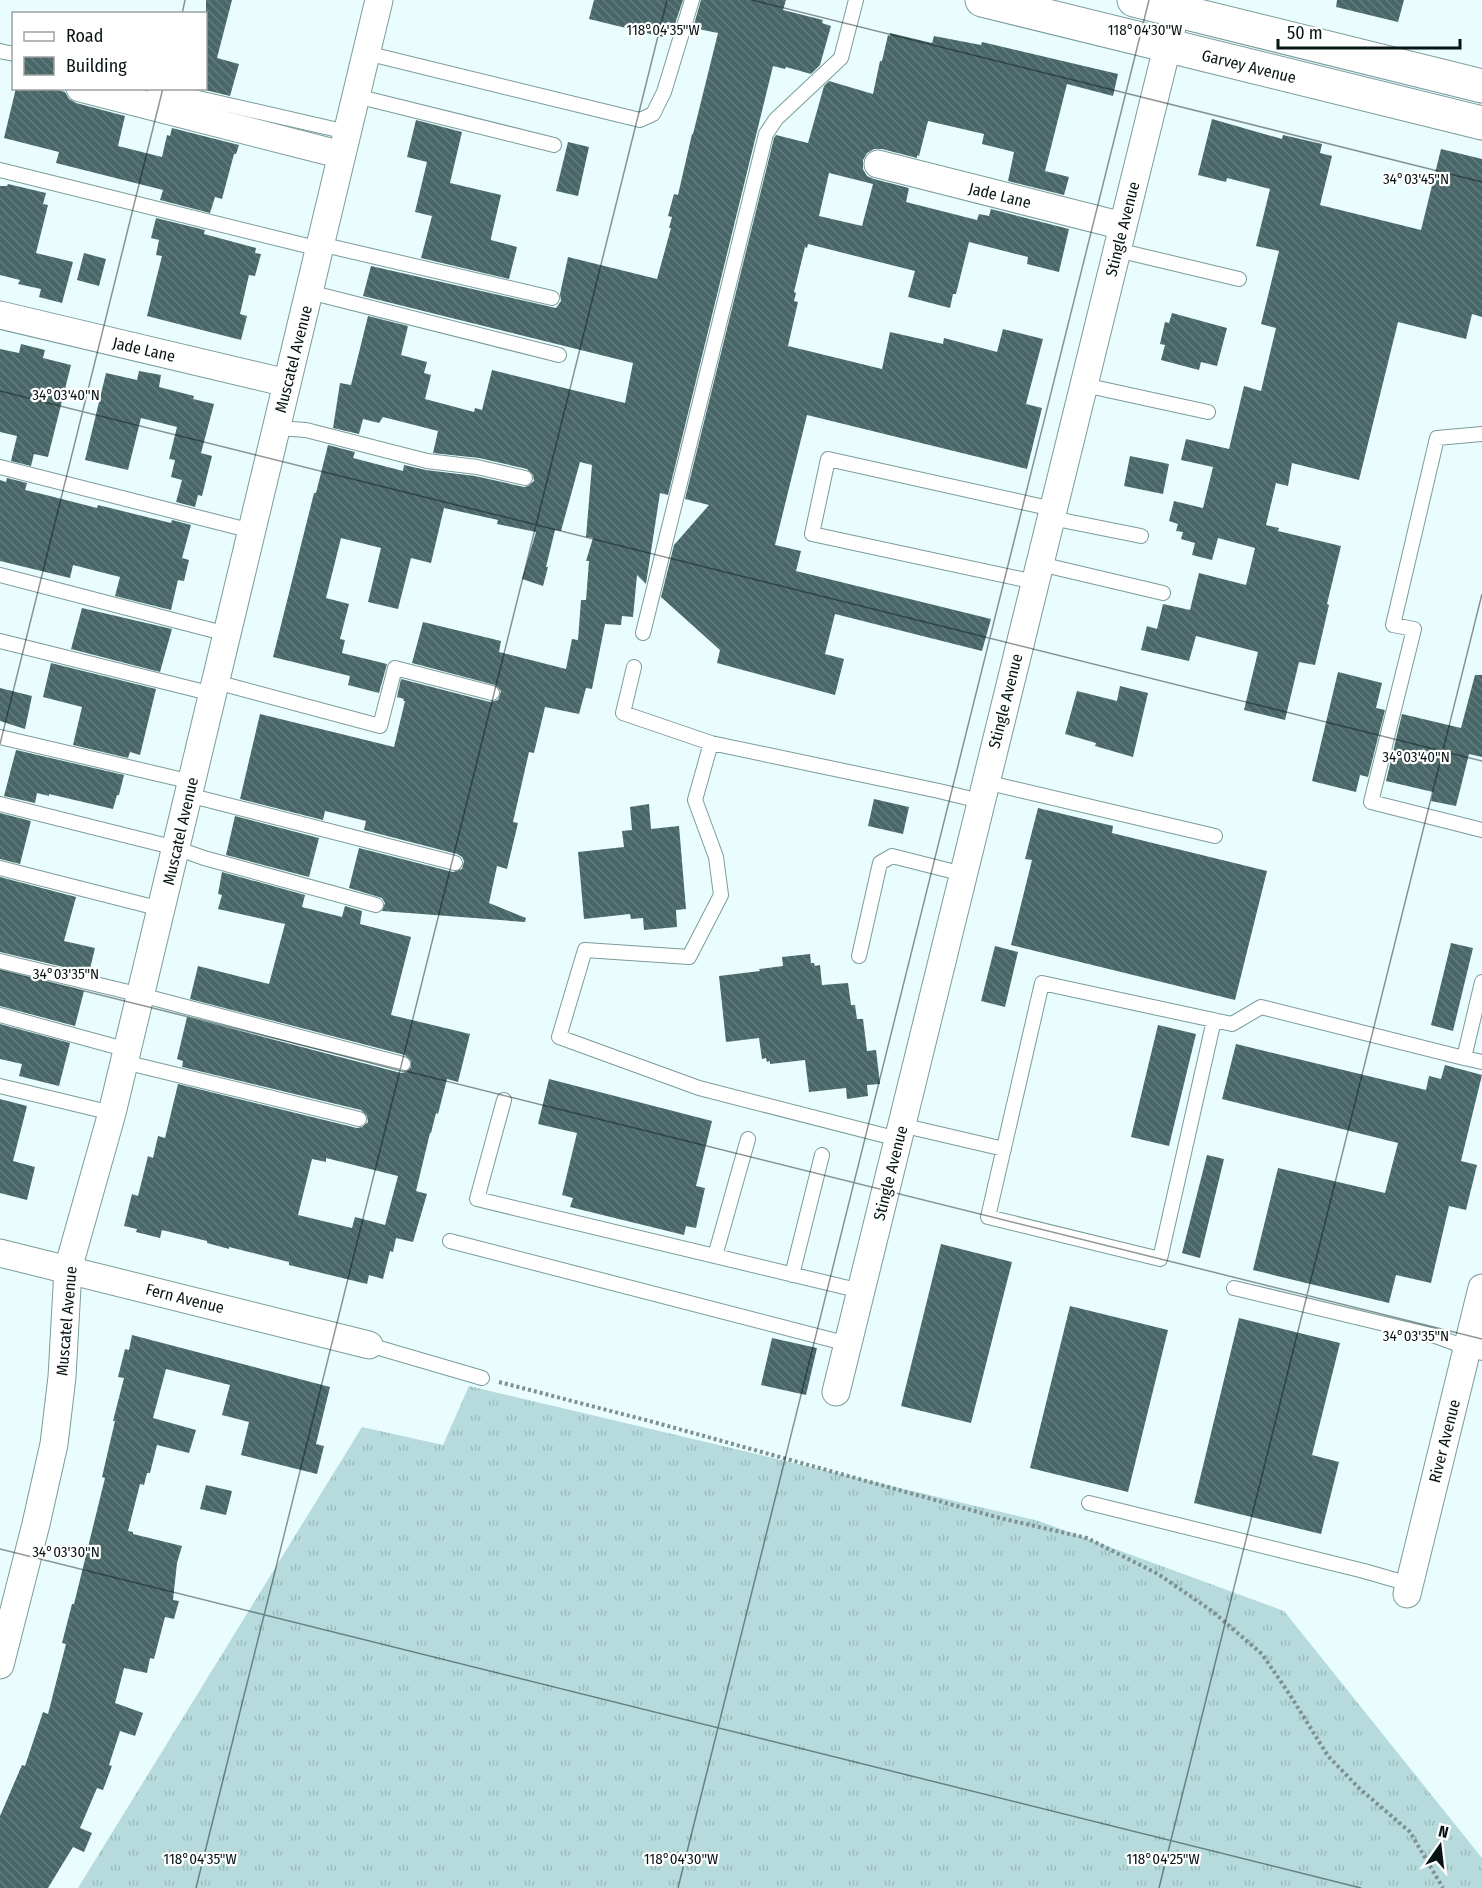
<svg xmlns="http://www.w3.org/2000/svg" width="1482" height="1888" viewBox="0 0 1482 1888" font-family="'Fira Sans Condensed',sans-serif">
<defs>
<pattern id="grass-tufts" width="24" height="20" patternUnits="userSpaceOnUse" patternTransform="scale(1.5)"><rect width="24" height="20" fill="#b7dbdc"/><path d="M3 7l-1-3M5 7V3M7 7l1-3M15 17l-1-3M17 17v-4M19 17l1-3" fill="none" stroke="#9cbbbc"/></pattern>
<pattern id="building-back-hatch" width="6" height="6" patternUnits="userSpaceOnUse" patternTransform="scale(1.5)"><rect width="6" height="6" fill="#496769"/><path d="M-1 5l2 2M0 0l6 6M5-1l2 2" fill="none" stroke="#647b7d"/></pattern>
</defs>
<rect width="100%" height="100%" fill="#e9fdfe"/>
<path fill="url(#grass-tufts)" d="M469,1386l570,135 245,90 198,247v30h-1404l284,-461 81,18z"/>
<path fill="url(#building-back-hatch)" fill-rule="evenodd" d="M206,0h26l-15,58 22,6 -9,32 -33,-8h9z
M594,0h89l-8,24 -8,-2 -4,15 -74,-18z
M701,0h85l-3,10 40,10 -1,3 9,3 -11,39 -9,9 -25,-7 -1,2 -12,-3 -105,429 -8,-2 -14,91 -9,-9 -4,42 -11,-1 -1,9 -16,-1 -13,65 -6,-1 -7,26 -34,-7 -11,46 -5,-1 -16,70 5,1 -11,46 -10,-3 -8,37 37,15 -1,4 -143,-11 3,-8 -3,-5 -33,-10 10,-40 94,24 9,-3 2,-8 -2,-4 -5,-3 -93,-24 2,-9 -41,-10 -2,9 -83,-21 20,-85 134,33 11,-46h-2l1,-2 -7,-2 4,-18 89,23 8,-2 3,-9 -6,-6 -83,-22 11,-41 78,19 -2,11 67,17 6,-30 6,1 3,-40h5l3,-39h-3l7,-23 -7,-1 6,-72 -12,-3 -19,69 -6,-1 -9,37h2l-5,19 -21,-7 14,-47 -39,-8 1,-4 -54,-12 -13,55 -20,-5 -13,51 -30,-7 13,-54 -40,-10 -15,60 23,6 -9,35 5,1 -3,13 45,11 -8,29 -31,-8 2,-9 -77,-19 41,-164h2l12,-48 27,7 -2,6 50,13 1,-6 22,5 49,6 49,11 4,-1 6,-5 -1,-6 -6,-6 -48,-11 -46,-5 5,-22 -55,-14 -4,6 -16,-4 -4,15 -26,-6 7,-45 11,2 17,-69 40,10 -7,29 26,7 -3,11 7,2 -6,24 49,13 1,-4 7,2 10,-40 133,33 8,-40 -270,-67 8,-30 185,42 5,-7 -1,-7 8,-37 89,22 14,-51h-2l3,-11 -4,-1 6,-22 4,1 14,-61h1l25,-101 -25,-5z
M1337,0h67l-6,22 -62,-15z
M890,33l42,10 2,-7 47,9 1,-3 136,32 -5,22 -46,-12 -22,87 24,6 -5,18 -56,-14 6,-29 -32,-8 2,-10 -56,-13 -9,35 -2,-1v3l-35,-9h-8l-7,4 -4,7v9l4,7 7,3 35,9 -3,14 71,18 2,-6 10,2 2,-7 78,20 -10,43 -32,-8 1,-7 -59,-15 -13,52h-3l-3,14 -42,-11 7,-26 -107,-27 -1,4 -2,-1 -11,45 2,1 -2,8 4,1 -10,44 94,23 8,-37 53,12 1,-6 53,14 6,-23 40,10 -17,65 16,4 -15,61 -220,-54 -32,130 26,6 -5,20 195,48 -9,32 -147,-37 -10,40 19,5 -9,36 -118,-32 3,-13 -59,-53 13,-52 35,-40 -24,-6 89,-361 2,-3 32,8 16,-57 5,-5 44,13 7,-33h2l6,-26 2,1zM829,173l44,11 -11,42 -43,-10z
M16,88h34l15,4 4,7 7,4 49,13 -7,30 44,11 5,-22 3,1 2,-8 67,17 -3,9h-2l-12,45 -7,-2 -5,16 -50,-13 3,-10 -107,-27 3,-11 -55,-14z
M1212,119l70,20 1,-4 39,9 -2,9 12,3 -12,49 101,25 20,-81 41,10v158l-10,-3 -6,25 -68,-17 -39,158 -67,-17 -4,23 -12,-3 -10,42 13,3 -1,3 63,15 -14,58 2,1 -14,60 -16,-3 -14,58 -41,-10 14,-58 -62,-16 -7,25 -48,-11 6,-24 10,3 6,-25 27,6 9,-37 47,12 9,-37 -37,-10 -6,22 -20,-5 3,-12 -14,-4 2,-7 -7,-1 2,-7 -9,-3 5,-20 29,7 10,-41 -32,-7 5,-21 43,10 15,-63 17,5 15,-63 -15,-4 18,-73 -23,-5 14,-57 -43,-11 -1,4 -28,-7z
M416,120l46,12 -12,51 51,12 -10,43v2l26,7 -8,32 -88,-21 11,-42 -17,-4 12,-50 -20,-5z
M568,142l21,5 -11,49 -22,-5z
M8,184l38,9 -3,11 5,1 -12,48 37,9 -11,41 -23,-6 2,-8 -23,-5 2,-4 -20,-5v-89h7z
M156,218l49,12 -1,4 52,14 -1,5 6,1 -6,22 -6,-1 -9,39 7,2 -6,24 -94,-24 15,-60 -6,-1 3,-15 -8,-2z
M84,253l22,6 -7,27 -22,-6z
M1172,313l55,15 -10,38 -16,-4 -2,8 -38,-10 4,-15 -5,-1 5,-22 4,1z
M21,344l24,6 -2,8 28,7 -23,92 -14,-3 -3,12 -20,-5 6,-25 -17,-4v-83l19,4z
M139,371l22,4 -2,12 35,9 -1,3 21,5 -13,49 11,3 -10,40 -4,-1 -3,12 -19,-5 6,-22 -11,-3 4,-17 -6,-1 8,-32 -36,-9 -13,52 -43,-10 21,-87 31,7z
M1130,456l39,8 -6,30 -39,-8z
M7,478l20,5 -2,7 21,5 51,13 1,-3 73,18 1,-3 19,5 -9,33 7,2 -5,21 -6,-1 -7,30 -56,-14 5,-19 -47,-12 -3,13 -70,-17v-81l6,2z
M82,608l90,21 -12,43 -89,-23z
M51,663l105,26 -16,66 -10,-3 -2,6 -55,-13 9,-38 -39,-10z
M1338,672l44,11 -6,25 9,2 -17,67 -8,-2 -4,17 -44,-11z
M1475,675h7v82l-13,-3 -13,52 -25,-5 2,-9 -47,-11 16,-67 59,14z
M1120,686l28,7 -15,64 -38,-11 1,-3 -31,-9 12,-43 40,10z
M0,688l32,8 -7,33 -25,-8z
M16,750l108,25 -5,20h-2l-4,14 -64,-15v2l-12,-3 -2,10 -31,-7z
M874,799l35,8 -6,27 -35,-8z
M649,804l2,25 28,-3 7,83 -10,1 1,17 -33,3 -1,-12 -12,1 -1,-5 -46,5 -6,-67 46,-5 -2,-16 10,-1 -2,-23z
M1038,808l75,18 -1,7 155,38 -32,129 -224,-55 21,-85 -7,-1z
M0,813l31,8 -11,43 -20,-5z
M235,816l84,22 -10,39 -83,-22z
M222,872l83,23 -3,12 40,10 3,-11 17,5 -2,13 51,13 -20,78 79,19 -12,48 -11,-3 -9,35 -2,-1 -5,20h-1l-14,58 11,3 -14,48 -17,-4 -3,14 -3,-1 -7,28 -14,-4 -2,9 -78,-19v-3l-60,-15v2l-22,-6v-2l-45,-11 -2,8 -24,-6 1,-3 -13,-3 8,-32 6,2 10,-40 5,2 5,-22 7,2 13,-54 179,44 5,-1 6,-5 -1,-6 -6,-6 -179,-43 1,-6 -6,-2 10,-42 214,56 5,-1 5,-5v-6l-6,-6 -215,-56 8,-33 71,18 16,-60 -67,-15 4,-14 -4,-1zM326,1158l72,18 -13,49 -30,-8 -3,11 -54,-13 14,-56 14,3z
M0,877l76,20 -12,44 31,7 -6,25 -89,-21z
M1451,943l22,5 -20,83 -22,-6z
M995,946l23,6 -13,55 -24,-6z
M810,954l1,9h3l1,3 5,-1 2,20 26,-2 3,22h4l2,14h6l4,32 9,-1 4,34 -13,1 1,11 -21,3 -1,-11 -37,4 -4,-32 -35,4v-3l-3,1 -1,-4 -4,1 -3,-21 -33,4 -7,-66 41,-5 -1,-2 24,-3 -1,-9z
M0,970l84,21 -9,35 -75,-20z
M0,1024l70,19 -11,43 -40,-10 3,-12 -22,-5z
M1158,1025l38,9 -27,112 -38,-9z
M1236,1044l190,46 3,-14 12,3 4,-14 37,10 -21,86 16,4 -11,45 -17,-4 -18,77 -35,-8 -7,28 -136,-33 25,-102 107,25 13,-50 -176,-44z
M549,1079l163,42 -16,65 9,2 -9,40 -10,-2 -2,9 -114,-28 3,-9 -11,-3 15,-62 -39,-9z
M0,1099l27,7 -14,55 22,6 -8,33 -27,-7z
M1207,1155l17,4 -24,99 -18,-5z
M941,1244l71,18 -41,161 -70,-17z
M1070,1306l98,24 -40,162 -98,-24z
M1239,1318l101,25 -28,112 27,7 -18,72 -127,-31z
M132,1335l198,52 -14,57 8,2 -7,28 -76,-19 8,-33 -27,-7 8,-30 -64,-16 -13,49 43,12 -7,23 -32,-8 -7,28h-3l-3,12 -4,-1 -12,47 5,1v2l49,12 -5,17 -4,37 6,1 -5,18 -9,-2 -11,42 -4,-1 -3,15 -23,-5 -9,35 28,10 -8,23 -15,-5 -11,34 3,1 -9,24 -6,-2 -17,40 12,5 -8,19 -11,-5 -25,41h-48v-72l22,-51 3,1 18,-54 5,2 18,-70 -4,-1 10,-39h2l31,-126 -3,-1 13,-56h-2l11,-43 -6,-1 7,-28 4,1z
M772,1338l45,10 -11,47 -45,-10z
M206,1485l26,6 -6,24 -26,-6z"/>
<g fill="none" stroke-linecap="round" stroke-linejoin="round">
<g stroke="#7b9b9c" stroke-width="16">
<path id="lane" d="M0,51l14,3
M366,53l274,67 13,-6 11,-22 28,-92
M154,88l193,44
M356,96l198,49
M0,170l320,79
M320,244l232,54
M1117,250l122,29
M309,292l250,63
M1084,385l124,27
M276,428l30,2 121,31 50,6 48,11
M1482,434l-45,4 -44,187 21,4 -43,173 111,28
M0,467l252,64
M1051,518l90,18
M1040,564l123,29
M0,575l227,59
M1035,582l-223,-48 16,-75 225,50
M643,633l123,-499 10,-15 65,-61 15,-58
M0,641l213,53
M634,667l-11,46 88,30
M216,682l164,44 15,-58 97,25
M0,737l192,45
M985,782l230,54
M188,795l267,68
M0,804l176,44 28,10 172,47
M0,868l161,41
M859,956l21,-93 12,-7 71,18
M0,961l141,34 262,69
M1482,982l-18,76 18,4
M0,1015l128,35
M1214,1020l-54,239 -172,-42 54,-234 190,41 29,-17 203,51
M124,1062l235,57
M0,1086l112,27
M504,1100l-27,99 384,92
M901,1125l103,24
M898,1139l-199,-51 -140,-51 26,-87 104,7 32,-62 -5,-38 -21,-57 16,-57 228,48 41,10
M450,1241l398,103
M715,1256l33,-117
M792,1275l30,-120
M1234,1288l201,48 47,17
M369,1345l113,33
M1089,1503l275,68 45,13"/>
</g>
<g stroke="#7b9b9c" stroke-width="29">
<path id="street" d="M80,88l262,67
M878,164l245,62
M0,315l287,68
M0,1253l369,92
M836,1392l340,-1381
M1407,1594l75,-306
M0,1665l36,-141 18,-80 8,-67 6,-108 44,-156 267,-1113"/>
</g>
<g stroke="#7b9b9c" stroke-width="35">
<path id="primary" d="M982,0l500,123
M1134,0l348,86"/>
</g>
<path stroke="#7f9091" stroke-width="4" stroke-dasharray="3 3" stroke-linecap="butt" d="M499,1382l158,41 343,95 87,20 71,36 54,37 50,43 28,41 38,61 31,32 51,44 33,56"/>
<use href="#lane" stroke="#fff" stroke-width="14"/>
<use href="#street" stroke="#fff" stroke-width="27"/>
<use href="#primary" stroke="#fff" stroke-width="33"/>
</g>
<path fill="none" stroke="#071414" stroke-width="1.5" stroke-opacity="0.45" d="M752,0l730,182M182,14l3,-14M0,391l1482,370M0,744l163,-656M0,970l1482,369M0,1549l1361,339M196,1888l471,-1888M678,1888l471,-1888M1159,1888l323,-1294"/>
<g text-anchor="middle" stroke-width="4.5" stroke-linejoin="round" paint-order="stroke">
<g font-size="16" fill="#071414" stroke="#fff">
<text transform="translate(1249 66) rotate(14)" y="6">Garvey Avenue</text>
<text transform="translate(1000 195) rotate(14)" y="6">Jade Lane</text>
<text transform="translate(1122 229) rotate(-76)" y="6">Stingle Avenue</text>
<text transform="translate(144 349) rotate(13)" y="6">Jade Lane</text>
<text transform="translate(293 359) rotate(-76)" y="6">Muscatel Avenue</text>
<text transform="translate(1005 701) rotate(-76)" y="6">Stingle Avenue</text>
<text transform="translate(180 831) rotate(-77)" y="6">Muscatel Avenue</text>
<text transform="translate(890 1173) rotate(-76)" y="6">Stingle Avenue</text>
<text transform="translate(185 1298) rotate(14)" y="6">Fern Avenue</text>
<text transform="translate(66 1321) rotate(-85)" y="6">Muscatel Avenue</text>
<text transform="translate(1444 1441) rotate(-76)" y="6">River Avenue</text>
</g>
</g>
<g font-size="15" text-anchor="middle" fill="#071414" stroke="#fff" stroke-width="4.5" stroke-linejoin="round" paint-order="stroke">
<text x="663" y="35">118°04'35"W</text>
<text x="1145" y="35">118°04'30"W</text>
<text x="1416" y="184">34°03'45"N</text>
<text x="66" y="400">34°03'40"N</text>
<text x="1416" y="762">34°03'40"N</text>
<text x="66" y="979">34°03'35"N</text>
<text x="1416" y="1341">34°03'35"N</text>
<text x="66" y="1557">34°03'30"N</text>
<text x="200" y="1864">118°04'35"W</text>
<text x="681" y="1864">118°04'30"W</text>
<text x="1163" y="1864">118°04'25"W</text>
</g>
<rect x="12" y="12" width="195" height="78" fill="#ffffff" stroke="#9ca1a1" stroke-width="1.5"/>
<rect x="24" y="32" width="30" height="9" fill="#ffffff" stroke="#9ca1a1" stroke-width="1.5"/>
<text x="66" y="42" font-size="18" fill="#071414">Road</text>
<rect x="24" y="57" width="30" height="18" fill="url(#building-back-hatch)" stroke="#9ca1a1" stroke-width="1.5"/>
<text x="66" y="72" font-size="18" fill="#071414">Building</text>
<g transform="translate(1440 1846) rotate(14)" stroke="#ffffff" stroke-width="4.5" paint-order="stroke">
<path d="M0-4.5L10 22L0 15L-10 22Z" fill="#071414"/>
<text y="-9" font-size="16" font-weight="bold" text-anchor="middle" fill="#071414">N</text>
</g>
<path d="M1278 39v9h182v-9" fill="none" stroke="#071414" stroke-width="3"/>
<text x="1287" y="39" font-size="18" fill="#071414" stroke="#ffffff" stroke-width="4.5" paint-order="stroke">50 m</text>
</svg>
